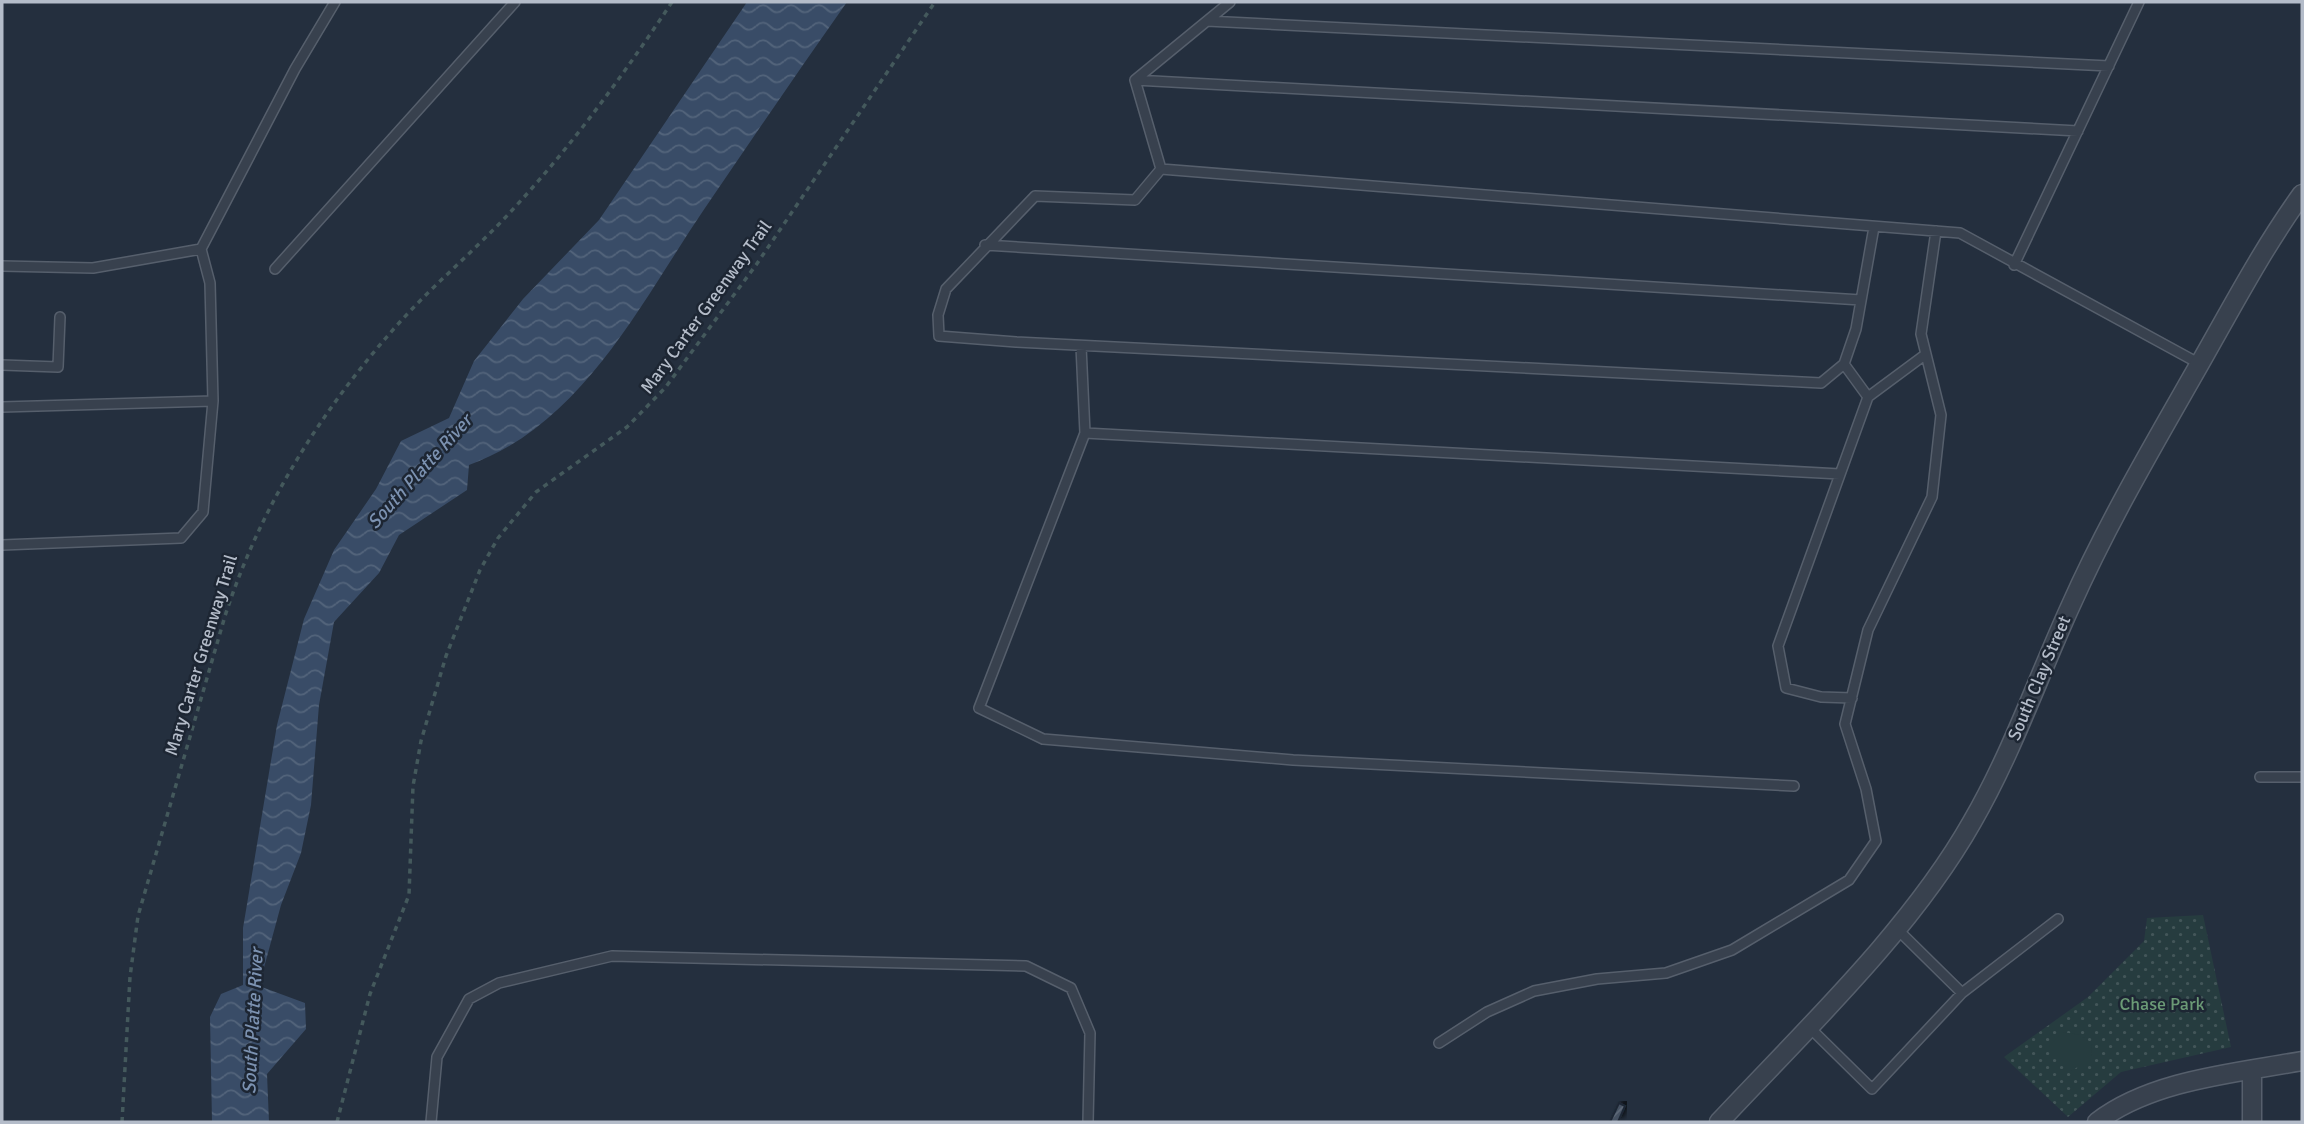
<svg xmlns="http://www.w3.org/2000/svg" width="2304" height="1124" viewBox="0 0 2304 1124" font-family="Signika,sans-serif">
<defs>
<pattern id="grass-dots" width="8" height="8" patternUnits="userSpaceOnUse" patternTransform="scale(1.75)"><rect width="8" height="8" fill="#263c3f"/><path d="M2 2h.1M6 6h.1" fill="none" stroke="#435659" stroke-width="1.8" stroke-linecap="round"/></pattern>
<pattern id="water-waves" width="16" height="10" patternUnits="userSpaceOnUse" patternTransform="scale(1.75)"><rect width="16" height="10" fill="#394c67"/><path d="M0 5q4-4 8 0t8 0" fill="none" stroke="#53647b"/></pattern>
<pattern id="building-hatch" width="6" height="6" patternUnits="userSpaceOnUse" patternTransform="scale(1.75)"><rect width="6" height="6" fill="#455162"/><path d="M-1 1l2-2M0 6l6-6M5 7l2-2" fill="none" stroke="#5d6877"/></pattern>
<filter id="shadow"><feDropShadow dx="5.5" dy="-5.5" stdDeviation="2" flood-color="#0009"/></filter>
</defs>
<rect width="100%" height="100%" fill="#242f3e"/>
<path fill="url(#grass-dots)" d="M2203,915l28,132 -110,25 -53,45 -64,-60 84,-60 56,-56 3,-23z"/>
<path fill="#263c3f" d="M2063,1032l17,3 11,8 1,13 -20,15 -23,-25z"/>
<path fill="url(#water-waves)" d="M747,2h100c-48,68 -95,137 -142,206 -64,94 -122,216 -236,257l-2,25 -68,45 -20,38 -45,49 -15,83 -8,100 -10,48 -20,52 -22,81 46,17 1,26 -39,45 2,48h-57l-2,-105 11,-23 22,-9v-57l34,-203 27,-106 30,-69 42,-61 25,-48 48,-23 25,-57 49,-62 76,-79z"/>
<path fill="url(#building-hatch)" stroke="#1f2835" stroke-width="2" filter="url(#shadow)" d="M1619,1103l6,3 -7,16h-8z"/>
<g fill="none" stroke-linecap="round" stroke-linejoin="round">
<g stroke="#565f6c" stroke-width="12">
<path id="lane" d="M1230,2l-95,78 26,89 -26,31 -100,-4 -89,93 -8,26 1,21 77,6 805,41 23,-19 12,-35 18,-102
M1207,21l902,45
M1135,80l943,51
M1161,169l799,64 240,131
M985,245l876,55
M201,249l9,34 3,118
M2014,265l125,-263
M2,266l91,2 108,-19 94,-180 40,-67
M275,269l240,-267
M1081,346l4,87 -106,275 64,31 250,21 501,26
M1844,364l24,33
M2,365l56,2 2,-50
M2,407l211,-6 -10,111 -22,26 -179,7
M1085,433l755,41
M1852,698l-31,-1 -35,-9 -8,-42 90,-249 58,-43
M2260,777h42
M1962,993l96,-74
M1808,1026l64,63 90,-96 -66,-65
M1439,1043l48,-31 47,-21 63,-12 69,-6 66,-23 117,-70 27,-39 -10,-52 -21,-65 23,-94 64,-133 9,-82 -20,-81 15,-103
M431,1122l6,-65 32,-58 30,-16 113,-27 414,10 45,22 19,45 -2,89"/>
</g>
<g stroke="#565f6c" stroke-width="21">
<path id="street" d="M1719,1122c85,-91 192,-192 253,-300 40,-69 66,-145 99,-217 37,-83 83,-161 128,-240 33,-58 64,-117 103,-171
M2097,1122c54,-42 139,-49 205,-61
M2252,1122v-52"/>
</g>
<path stroke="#44595c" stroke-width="3.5" stroke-dasharray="5 5" stroke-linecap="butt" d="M122,1122l8,-145 8,-61 87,-300c36,-111 97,-207 174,-293 37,-41 80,-76 116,-116 59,-64 109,-133 157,-205
M337,1122l33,-128 39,-99 4,-109 8,-45 25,-85 34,-86 18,-32 38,-46 91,-65 38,-39 91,-123 179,-263"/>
<use href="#lane" stroke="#38414e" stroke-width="9"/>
<use href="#street" stroke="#38414e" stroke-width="18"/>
</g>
<g text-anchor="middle" stroke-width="5" stroke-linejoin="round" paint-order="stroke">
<g font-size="18" fill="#b4bcc9" stroke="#1d2633">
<text transform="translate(706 307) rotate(-54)" y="6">Mary Carter Greenway Trail</text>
<text transform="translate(201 655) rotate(-73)" y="6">Mary Carter Greenway Trail</text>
<text transform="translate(2039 678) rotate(-67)" y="6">South Clay Street</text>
</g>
<g font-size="18" fill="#6b9a76" stroke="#1d2633">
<text x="2162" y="1010">Chase Park</text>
</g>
<g font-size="19" font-style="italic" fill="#7c92b1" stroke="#1d2633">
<text transform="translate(419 471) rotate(-48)" y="7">South Platte River</text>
<text transform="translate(252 1021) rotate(-87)" y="7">South Platte River</text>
</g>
</g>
<rect width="2304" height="1124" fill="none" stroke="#b4bcc9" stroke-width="7"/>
</svg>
